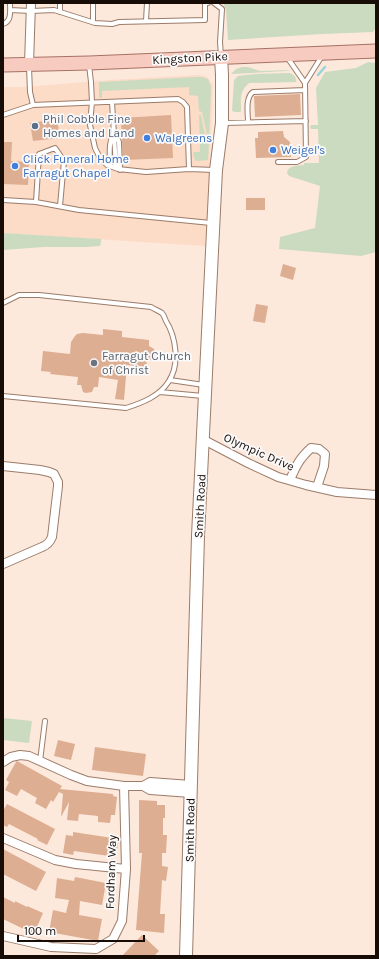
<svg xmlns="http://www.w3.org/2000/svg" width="379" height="959" viewBox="0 0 379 959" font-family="Karla,sans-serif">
<rect width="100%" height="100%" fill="#fde8dc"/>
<path fill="#fcdbc7" d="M199,75l8,2 6,8 -6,138 -2,23 -202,-13v-146h22l86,-7z"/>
<path fill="#cbdbbf" d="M223,3h152v26l-2,3 -51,2 -94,6 -2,-30z
M368,62l8,1v189l-15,4 -82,-7 1,-12 35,-9 5,-42 -31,-10 -2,-3c1,-8 10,-7 17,-8v-2h15l-1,-34h-7l-1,-2 1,-2h7l-2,-37 9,-16 31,-4z
M242,67h6l12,4 31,-1 -5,1 -55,3 5,-5z
M289,73c4,1 8,4 7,9l-47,1c-10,10 -8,14 -8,28l-1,1h-5l-3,-1 2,-31 4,-4 18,-2z
M196,77h6l6,2 3,8 -2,52h-1l-6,-27 -3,-1 -1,-15 -9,-1v-8l-87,4v7h-2l-1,-2v-14z
M199,115h2l5,26h3l-1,19h-1l-10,1 -2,-1 -2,-6 1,-2h6z
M3,233l98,6v3l-1,4 -13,1h-43l-41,3z
M3,718l29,3 -3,22 -26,-3z"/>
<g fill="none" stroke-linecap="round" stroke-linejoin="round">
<path stroke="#94d7db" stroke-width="2.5" d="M318,75l7,-8"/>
</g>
<path fill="#ddae91" d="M300,94l1,21 -46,2 -1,-21z
M171,115l2,43 -50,2 -2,-42z
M57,119l3,19 -27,3 -3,-18z
M283,131l1,6 6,5 1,15 -35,1 -1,-20h3v-6z
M3,142h9l-1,19 18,1 -1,23 -25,-1z
M246,198h19v12h-19z
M283,264l13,4 -3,12 -13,-4z
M256,304l12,2 -3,17 -12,-2z
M103,329l19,2v6l27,3v6l5,3 2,4 -2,5 -7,3 -1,6 -19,-2 -3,35 -9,-1 3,-19 -19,-3 -1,10h-4l-2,5 -6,1 -3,-1 -2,-7h-4l1,-8 -28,-3 1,-2 -10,-1 2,-20 27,3 1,-12 4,-6 2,-2 6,-1 20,2z
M58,740l17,4 -4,16 -17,-4z
M95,747l51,7 -3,22 -51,-6z
M17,761l45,25 -2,3 53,5v2l4,1 -2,18h-4l-1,8 -12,-1v-6l-19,-2 -1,7 -11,-1 2,-18 -8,15 2,-23 -4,-2 -6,10 -2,-2 -5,9 -11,-6 2,-5 -16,-9 -4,7 -12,-6 4,-8 -3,-2 10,-18z
M139,800l18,1v4h8v13h-2v17h4l-1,18h-4v13l6,1 -2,14 -4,-1 -2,34h5l-1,19 -28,-3 6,-77h-3z
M7,804l48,25 -8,16 -10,-5 1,-1 -29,-15 -2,3 -4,-2v-14z
M73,832l46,7 -3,18 -42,-6 -1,4 -10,-2 3,-18 7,1z
M3,849l43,23 -10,19 -33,-17z
M75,877l31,6 -4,22 -22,-4 -1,14 23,4 -4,22 -49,-9 4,-22 13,3 3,-13 -14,-2 2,-20 17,3z
M3,897l12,6v-2l12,6v-1l16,7 -9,21 -31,-15z
M142,935l17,16 -5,5h-32z"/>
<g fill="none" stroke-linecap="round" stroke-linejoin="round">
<g stroke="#9b7c69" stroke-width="6">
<path id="lane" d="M214,3l8,6 -2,33 1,14
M10,10l21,1 23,-1 41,13 17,1 7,-2 86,-2v-17h3
M60,12v-9
M146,21l1,-18
M93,22v-19
M3,24c9,-3 7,-13 7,-21
M287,57l18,26
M89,65l2,17 1,20 -2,23 5,23 5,10 7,7 11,4 28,3 43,-3 25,1
M29,67l1,25 3,13
M112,102l4,66
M3,115l30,-10 145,-6 5,3 4,5 2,62
M248,122c0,-9 -3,-24 5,-30l52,-2
M224,123l82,-2
M115,134l4,8 1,28
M278,162h19l9,-5 -1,-74 17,-27
M110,166c0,-12 -2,-23 4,-34
M3,200l33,2 43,8 132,13
M36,202l3,-48 16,-6 9,13 -4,45
M3,303l16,-8h20l112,12c3,2 8,4 11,6 2,2 3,6 4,8 10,16 14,43 3,60 -9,15 -27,22 -43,27l-123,-12
M170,380l34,5
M160,392l43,4
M40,761l5,-40"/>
</g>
<g stroke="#9b7c69" stroke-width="10">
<path id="street" d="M29,64l2,-61
M204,440l44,23 30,14 28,8 31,7 39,3
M3,466l37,4 9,2 5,2 4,8v4l-6,51c-2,5 -5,8 -10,10l-39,17
M290,480c6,-14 9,-21 21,-32l8,1 6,5 -1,12 -7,21
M3,762l8,-5 9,-2 9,1 42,19 16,6 37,5h19l7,4 41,3
M143,786l7,-4 41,3
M3,838l52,22 21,4 50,5
M3,936l48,11 45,2 17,-10 9,-18 4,-52 -2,-83"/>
</g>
<g stroke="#9b7c69" stroke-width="14">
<path id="secondary" d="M186,956l12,-420 18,-366 6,-47v-48l-1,-18"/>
</g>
<g stroke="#a67265" stroke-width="15">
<path id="primary" d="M3,65l86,-2 287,-12"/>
</g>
<use href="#lane" stroke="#fff" stroke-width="4"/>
<use href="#street" stroke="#fff" stroke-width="8"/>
<use href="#secondary" stroke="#fff" stroke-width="12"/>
<use href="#primary" stroke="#f8cbc1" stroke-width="13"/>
</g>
<circle fill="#5c6f8a" stroke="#fafafa" stroke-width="1.5" cx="35" cy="126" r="4"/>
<g fill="#3f7fe0" stroke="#fafafa" stroke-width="1.5">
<circle cx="147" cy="138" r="4"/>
<circle cx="273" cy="150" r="4"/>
<circle cx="15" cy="166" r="4"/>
</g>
<circle fill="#6b7280" stroke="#fafafa" stroke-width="1.5" cx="94" cy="363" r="4"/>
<g text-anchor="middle" stroke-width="3.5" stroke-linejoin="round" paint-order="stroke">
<g font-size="12" fill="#170c06" stroke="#fafafa">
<text transform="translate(190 58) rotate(-3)" y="4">Kingston Pike</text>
<text transform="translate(259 452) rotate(24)" y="4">Olympic Drive</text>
<text transform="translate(200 506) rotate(-87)" y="4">Smith Road</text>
<text transform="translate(190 830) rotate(-89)" y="4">Smith Road</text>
<text transform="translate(111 872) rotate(-88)" y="4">Fordham Way</text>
</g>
<g font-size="12" fill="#4e5e75" stroke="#fafafa" text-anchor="start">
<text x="43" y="123">Phil Cobble Fine<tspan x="43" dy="14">Homes and Land</tspan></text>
</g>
<g font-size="12" fill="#366cbe" stroke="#fafafa" text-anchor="start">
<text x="155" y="142">Walgreens</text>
<text x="281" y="154">Weigel's</text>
<text x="23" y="163">Click Funeral Home<tspan x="23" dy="14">Farragut Chapel</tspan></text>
</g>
<g font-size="12" fill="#5b616d" stroke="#fafafa" text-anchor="start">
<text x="102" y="360">Farragut Church<tspan x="102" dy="14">of Christ</tspan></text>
</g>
</g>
<rect width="379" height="959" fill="none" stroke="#170c06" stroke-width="8"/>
<path d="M18 935v6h126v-6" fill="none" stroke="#170c06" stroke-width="2"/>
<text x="24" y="935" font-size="12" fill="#170c06" stroke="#fafafa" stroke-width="3" paint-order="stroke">100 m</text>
</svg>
